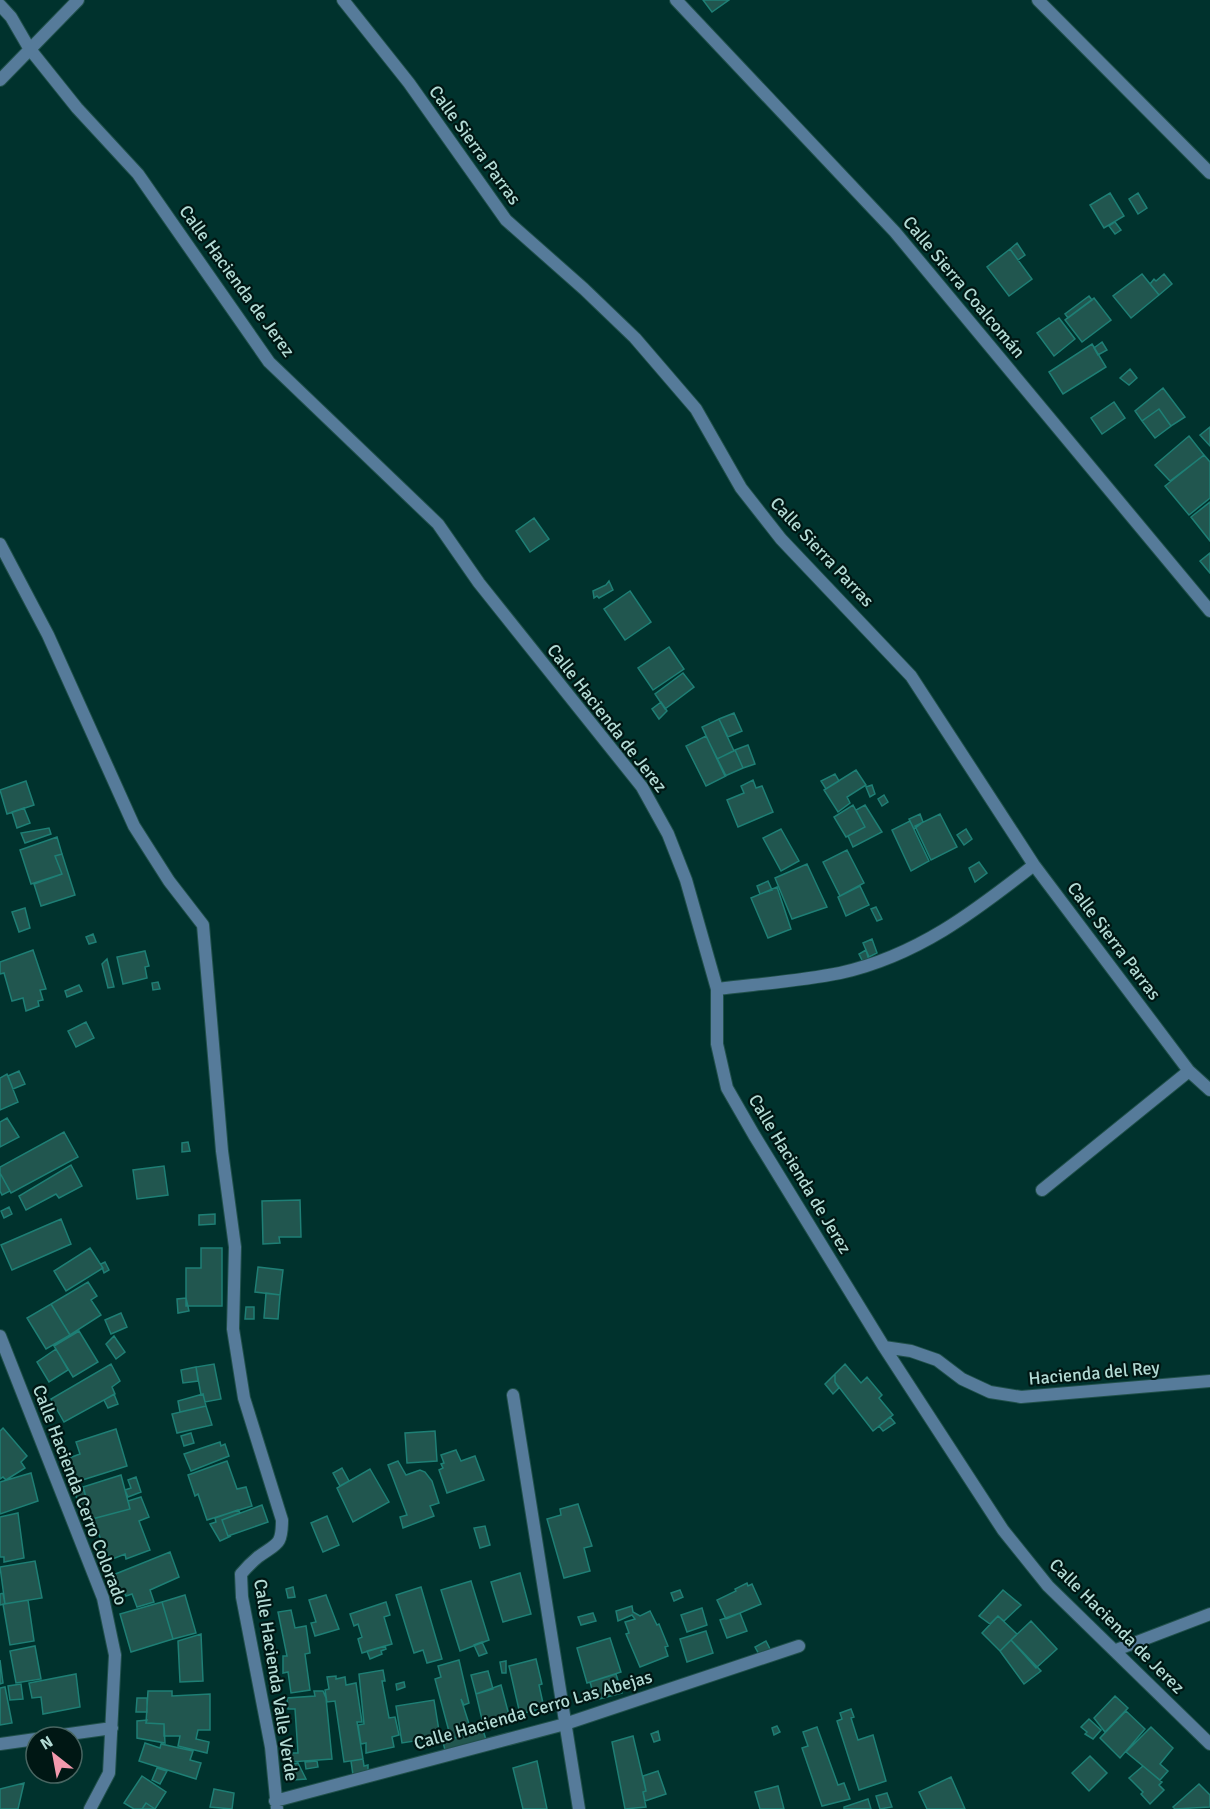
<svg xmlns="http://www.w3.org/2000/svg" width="1210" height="1809" viewBox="0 0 1210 1809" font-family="Signika,sans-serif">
<rect width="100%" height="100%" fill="#00322d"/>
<path fill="#21564f" stroke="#1e7f75" stroke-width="1.5" d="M703,0h26l-17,12z
M1110,193l14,23 -20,12 -14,-23z
M1138,193l9,15 -9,6 -9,-15z
M1115,222l6,8 -6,4 -6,-8z
M1017,243l8,12 -7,5 -8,-11z
M1010,249l22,30 -23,17 -22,-29z
M1142,274l17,21 -28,23 -18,-22z
M1164,274l8,10 -13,11 -9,-11 4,-5 2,2z
M1089,296l3,4 -24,18 -3,-4z
M1094,298l17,22 -29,22 -17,-22z
M1059,318l16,21 -21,17 -17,-23z
M1102,342l5,8 -9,5 -4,-7z
M1092,344l14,23 -43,27 -14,-22z
M1130,369l7,9 -8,7 -9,-7z
M1163,388l22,29 -14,9 -12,-17 -17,12 -7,-10z
M1114,402l11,16 -23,16 -11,-16z
M1159,409l12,17 -16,12 -13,-17z
M1210,427v19l-10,-11z
M1189,436l15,19 -34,26 -15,-16z
M1204,455l6,7v36l-21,17 -24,-29z
M1210,502v39l-19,-24z
M534,518l15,21 -19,13 -14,-21z
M1210,553v20l-10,-12z
M609,581l4,9 -14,8 -2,-2 -3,2 -1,-7 13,-6z
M630,591l21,31 -26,18 -21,-31z
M669,647l15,22 -31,21 -15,-22z
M683,673l11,14 -29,22 -10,-15z
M661,702l6,9 -8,8 -7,-10z
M734,713l8,18 -14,6 -9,-18z
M719,719l15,32 -17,8 -15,-32z
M706,736l20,40 -20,10 -20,-40z
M748,745l7,19 -12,4 -8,-18z
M735,750l8,18 -18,8 -8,-17z
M856,770l10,15 -19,12 3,6 -12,9 -14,-22z
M835,774l4,7 -13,8 -5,-8z
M753,780l3,8 6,-2 11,26 -35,15 -11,-27 17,-7 -3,-7z
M26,781l8,24 -27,9 -7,-24z
M872,785l3,9 -5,3 -4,-10z
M884,795l4,7 -6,4 -4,-7z
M853,805l12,22 -19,10 -12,-20z
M865,805l17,27 -29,15 -5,-11 17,-9 -9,-17z
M24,808l6,15 -13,5 -5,-16z
M920,814l3,8 -9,7 -5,-10z
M940,814l17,33 -26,13 -16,-34z
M910,821l19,40 -18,10 -19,-41z
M49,828l2,6 -26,9 -4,-10z
M781,829l18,32 -18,10 -18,-33z
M966,829l6,10 -8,6 -7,-10z
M57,837l5,17 -7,2 7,18 -31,10 -11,-34z
M847,850l17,33 -24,13 -17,-34z
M62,854l13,41 -34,11 -7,-22 28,-10 -7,-18z
M979,862l8,11 -12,9 -6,-14z
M807,864l20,43 -35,12 -17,-41z
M768,881l4,9 -12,4 -3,-8z
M860,886l9,19 -23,11 -8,-19z
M777,887l14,42 -23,9 -17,-40z
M876,907l6,12 -5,2 -6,-12z
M25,908l5,20 -11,4 -7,-20z
M93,934l3,8 -7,2 -3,-7z
M872,939l5,14 -8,4 -6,-14z
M33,950l13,39 -6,1 3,10 -5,1 1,5 -13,5 -3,-13 -11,3 -8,-28 -4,1v-12z
M866,950l4,14 -5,2 -6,-12z
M145,951l4,15 -4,1 2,11 -24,6 -6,-27z
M107,959l7,28 -6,1 -6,-24z
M158,982l2,7 -7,1 -1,-7z
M79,985l3,6 -15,6 -2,-6z
M86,1022l8,16 -18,9 -8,-16z
M19,1071l6,13 -12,5 -5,-13z
M7,1074l11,28 -18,8v-32z
M7,1118l12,19 -19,10v-25z
M64,1132l14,25 -67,36 -11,-20v-6z
M188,1142l2,9 -8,1v-9z
M71,1165l11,21 -23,12 -3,-4 -30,16 -7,-14z
M164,1166l4,29 -31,4 -4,-29z
M0,1173l10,18 -8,4 -2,-4z
M300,1200l1,37h-22l1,6 -17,1 -1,-43z
M9,1207l3,7 -8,4 -3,-7z
M215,1214v10l-16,1v-10z
M61,1219l10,25 -59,26 -11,-25z
M90,1248l13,20 -37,23 -12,-20z
M201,1248h21v58h-36v-38h15z
M105,1262l4,8 -5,3 -3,-9z
M258,1267l25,3 -3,25 -25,-3z
M88,1282l9,14 -6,4 10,15 -31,20 -19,-31z
M266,1293l14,2 -2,24 -14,-1z
M186,1298l3,13 -11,2 -1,-14z
M51,1304l19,31 -24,14 -19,-31z
M246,1307h8v12h-9z
M121,1313l6,14 -16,7 -6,-14z
M79,1331l19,31 -25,15 -19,-31z
M114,1336l11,16 -9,7 -10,-15z
M56,1349l12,21 -19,12 -12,-20z
M111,1364l9,17 -8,6 3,7 -51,28 -13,-23z
M214,1364l7,35 -16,3 -2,-8 -2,1 -5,-28z
M845,1364l16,19 6,-6 15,18 -3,3 14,17 -20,16 -38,-49v-8z
M196,1367l2,14 -15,2 -2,-13z
M835,1374v8l4,6 -6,6 -8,-10z
M114,1394l4,10 -10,4 -4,-8z
M203,1394l3,12 -26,6 -2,-11z
M206,1406l6,19 -35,8 -5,-19z
M890,1417l5,6 -12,8 -4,-5z
M3,1428l24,28 -6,6 4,6 -19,12 -3,-3 -3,2v-48z
M116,1429l11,37 -51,16 -7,-24 11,-4 -4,-12z
M435,1431l2,30 -30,2 -2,-30z
M191,1433l3,10 -10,3 -3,-10z
M220,1442l1,4 4,-2 4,12 -38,15 -7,-17z
M456,1450l5,11 14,-5 9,24 -37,13 -8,-23 4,-2 -2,-4 3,-1 -3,-8z
M227,1461l10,28 9,-2 6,19 -45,14 -9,-26 -3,2 -7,-21z
M398,1461l8,14 14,-5 5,2 7,9 7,22 -9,3 4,10 -31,12 -3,-11 7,-2 -19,-50z
M342,1468l7,13 -9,5 -7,-13z
M370,1469l19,33 -36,20 -16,-34z
M31,1473l7,28 -38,13v-32z
M121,1475l9,34 -38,10 -9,-32z
M136,1477l5,15 -13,5 -3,-7 6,-2 -3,-8z
M84,1490l7,25 -8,3 -8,-25z
M141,1497l8,20 -10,4 11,29 -24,9 -1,-5 -15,6 -18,-41 38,-10 -2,-8z
M578,1504l14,42 -8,2 6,23 -26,7 -17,-59 14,-4 -1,-6z
M262,1505l6,17 -40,14 -6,-16z
M238,1510l2,3 -18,7 6,16h3l-11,5 -10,-17 6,-2 -1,-4z
M18,1513l6,45 -20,4v-5h-4v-40z
M327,1516l12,29 -16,7 -12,-29z
M485,1526l5,19 -10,3 -6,-20z
M170,1552l9,25 -29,13 4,12 -17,5 -5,-13 -6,2 -2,-5 -10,3 -6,-17z
M35,1561l7,37 -37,6 -5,-37z
M520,1573l11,41 -28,8 -12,-40z
M471,1581l18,59 -29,11 -19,-61z
M747,1583l1,3 4,-2 9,20 -35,15 -9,-19 19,-9 -1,-2z
M293,1587l2,10 -7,1 -2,-9z
M421,1587l21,72 -15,4 -4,-13 -9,3 -18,-58z
M680,1590l3,7 -9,4 -3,-8z
M1003,1590l18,15 -17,16 -6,-5 -8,8 -11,-8z
M3,1593l2,11 -5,1v-11z
M185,1595l11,38 -23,6 -11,-37z
M326,1595l13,34 -24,7 -4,-13 5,-1 -7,-22z
M28,1600l6,41 -24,4 -7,-41z
M162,1602l11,37 -42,13 -11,-38z
M386,1602l4,13 -6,2 8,27 -30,9 -4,-14 4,-2 -4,-13 -4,2 -4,-12z
M632,1606l1,6 7,4 10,-5 7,14 2,-1 9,22 -3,1 3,9 -28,11 -14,-33 3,-1 -4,-11 10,-3 -3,-4 -14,6 -2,-10z
M702,1608l5,17 -20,7 -6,-17z
M291,1610l4,18 11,-2 4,27 -5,1 5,36 -19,3 -3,-21 -5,1v-17h4l-9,-44z
M593,1613l3,8 -15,4 -3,-8z
M740,1613l7,18 -20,7 -7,-18z
M998,1616l19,18 -17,17 -18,-18z
M1031,1621l26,28 -21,19 -25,-28z
M706,1631l7,22 -26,9 -7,-23z
M201,1634l2,47 -23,1 -2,-41z
M610,1638l11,34 -34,11 -10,-35z
M1011,1640l30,31 -17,13 -24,-33z
M766,1641l5,10 -11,5 -5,-9z
M482,1642l5,11 -8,3 -5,-11z
M35,1646l6,33 -25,4 -6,-32z
M385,1646l1,3 -5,2 1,3 -12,5 -3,-8z
M536,1659l6,25 -3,1 5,23 -24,6 -11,-48z
M0,1660l3,23 -3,1z
M459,1660l10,43 -5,2 -3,-6 11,34 -21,6 -16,-60 6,-2 -3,-11z
M506,1661v12h-4l-2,-11z
M383,1670l2,11h-3l7,37 6,-1 4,18 -7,2 2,10 -28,6v-10l-5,1 -3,-19 6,-1 -5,-50z
M488,1671l5,18 -17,5 -5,-19z
M76,1674l4,33 -37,7 -2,-17 -9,1 -3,-15z
M616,1674l6,19 -27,7 -5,-18z
M336,1676v3l9,-2 1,8 10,-2 6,39h-5l6,37 -19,3 -9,-61 -8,1 -2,-12 4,-1 -2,-12z
M404,1682l1,5 -8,3 -1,-6z
M21,1684l2,15 -13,1 -2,-14z
M501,1685l9,34 -27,5 -7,-30z
M5,1687l7,36 -12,2v-37z
M148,1691h24v5l38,-2v36h-12l-2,9 13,3 -2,11 -29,-7 2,-10h-16v-12l-18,-1z
M314,1691h9l3,7 6,61 -42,3 -1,-9h9l-3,-44h-7l-1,-11 28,-2z
M1115,1696l13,12 -23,24 -11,-14z
M137,1698h10v14h-11z
M434,1700l6,37 -38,6 -6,-37z
M851,1709l3,8 -3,1 7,22 15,-5 13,46 -27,9 -22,-69 5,-2 -2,-6z
M1126,1711l19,18 -25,29 -20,-20z
M1089,1719l12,11 -8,9 -8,-5 2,-2 -6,-5z
M147,1720l-1,3 18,1 1,19 -28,-5v-17z
M777,1726l3,6 -6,3 -2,-7z
M817,1727l21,58 6,-2 6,16 -28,7 -20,-58 6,-2 -5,-14z
M1151,1727l22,21 -13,16 8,7 -8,9 -34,-28z
M483,1730l4,13 -41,11 -4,-16 9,-2v3z
M658,1731l2,9 -6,2 -3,-8z
M633,1736l13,55 -3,1 3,15 -21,2 -13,-67z
M145,1743l15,5 1,-4 32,7 -3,9 11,3 -5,16 -57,-18z
M1090,1756l17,17 -18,18 -17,-18z
M363,1759l1,7 4,-1v6l-15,4 -2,-14z
M317,1761l1,6 -12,2 -1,-7z
M537,1761l10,48h-24l-10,-41z
M298,1763l8,16 -13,1 -2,-15z
M1143,1766l19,16 -3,3 5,5 -14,14 -9,-10 2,-2 -14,-14z
M157,1768l10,3 -7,13 -8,-4z
M658,1771l8,23 -21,7 -2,-9 3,-1 -3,-15z
M142,1776l24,16 -11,17 -9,-6 -4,6h-8l-10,-6z
M951,1777l14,32h-38l-8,-17z
M24,1783l-6,26h-18v-20z
M1199,1784l11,11v12l-35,2 -2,-2z
M778,1786l6,23h-24l-5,-17z
M214,1789l20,4 -2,16 -22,-2z
M887,1793l5,14 -12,2 -4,-13z
M868,1799l3,10h-27v-2z
M146,1803l9,6h-13z"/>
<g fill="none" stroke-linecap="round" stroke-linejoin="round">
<g stroke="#20504b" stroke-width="14">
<path id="minor" d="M343,0l66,83 97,137 78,69 51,49 61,71 45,79 40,51 130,137 123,189 155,206 21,19
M676,0l219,232 315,379
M1038,0l172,173
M0,5l11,12 18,31 48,60 61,66 131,188 169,162 41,59 163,204 26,47 18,46 31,109v55l10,44 27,47 130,212 119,183 45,56 162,158
M0,80l78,-80
M0,544l48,91 86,191 35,55 34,44 19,226 13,96 -2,82 11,69 38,122c0,26 -5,23 -24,37 -6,5 -12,11 -17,17l1,23 29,150 6,62
M717,989c41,-5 83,-8 123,-16 77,-17 134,-61 194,-108
M1042,1190l147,-119
M0,1336l103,262 12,57 -6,118 -19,36
M884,1347l27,4 26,9 25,19 28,13 31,5 189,-16
M513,1395l66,414
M1116,1650l94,-36
M48,1737l64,-9
M0,1744l36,-5
M275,1801l290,-77 234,-78"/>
</g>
<use href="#minor" stroke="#567b9a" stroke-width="12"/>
</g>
<g text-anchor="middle" stroke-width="4.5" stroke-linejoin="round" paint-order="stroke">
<g font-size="18" fill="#b3dbd5" stroke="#001714">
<text transform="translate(475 145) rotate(54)" y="6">Calle Sierra Parras</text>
<text transform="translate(237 281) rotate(54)" y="6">Calle Hacienda de Jerez</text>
<text transform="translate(964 287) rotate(50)" y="6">Calle Sierra Coalcomán</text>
<text transform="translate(822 552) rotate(47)" y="6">Calle Sierra Parras</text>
<text transform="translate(607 718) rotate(52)" y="6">Calle Hacienda de Jerez</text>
<text transform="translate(1114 941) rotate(53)" y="6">Calle Sierra Parras</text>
<text transform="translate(800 1174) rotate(59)" y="6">Calle Hacienda de Jerez</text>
<text transform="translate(1094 1373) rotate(-5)" y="6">Hacienda del Rey</text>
<text transform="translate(80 1495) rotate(69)" y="6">Calle Hacienda Cerro Colorado</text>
<text transform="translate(1117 1626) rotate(45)" y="6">Calle Hacienda de Jerez</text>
<text transform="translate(276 1680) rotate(81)" y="6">Calle Hacienda Valle Verde</text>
<text transform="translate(533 1710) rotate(-16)" y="6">Calle Hacienda Cerro Las Abejas</text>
</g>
</g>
<g transform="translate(54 1755) rotate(329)"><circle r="28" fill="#001714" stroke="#486561" stroke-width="1.5"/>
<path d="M0-4.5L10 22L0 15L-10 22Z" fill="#f29aae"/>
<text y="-9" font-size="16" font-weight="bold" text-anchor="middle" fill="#b3dbd5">N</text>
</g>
</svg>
